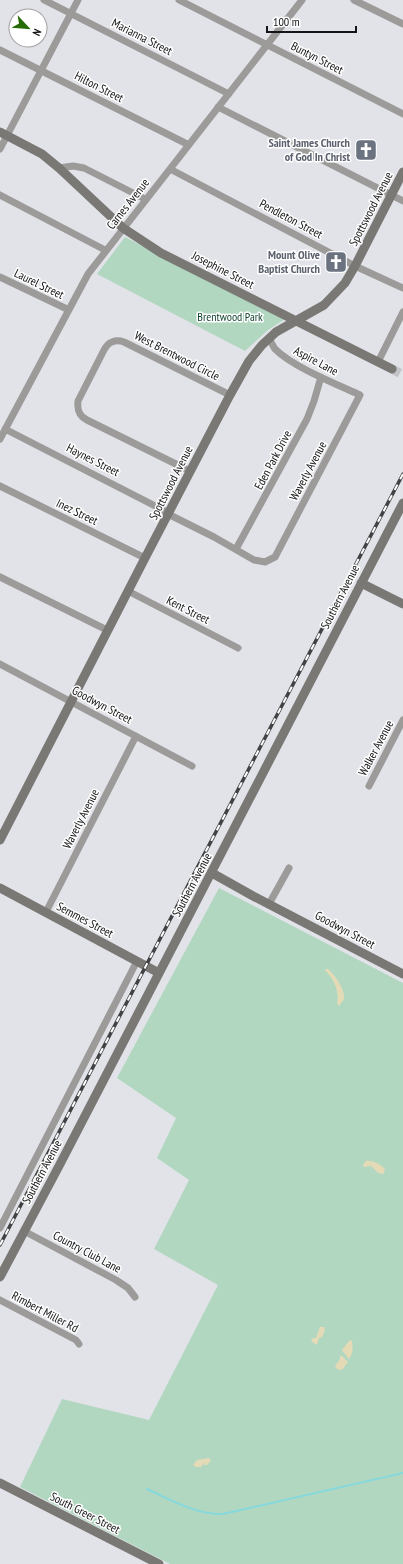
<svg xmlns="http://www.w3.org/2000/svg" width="403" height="1564" viewBox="0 0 403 1564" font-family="'PT Sans Narrow',sans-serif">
<rect width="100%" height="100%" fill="#e1e3e8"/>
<path fill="#b2d7c1" d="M125,237l160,82 -17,11 -23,21 -148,-77z
M219,888l184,95v581h-233l-150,-77 42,-88 87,21 69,-135 -64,-36 35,-69 -32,-22 19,-40 -59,-40z"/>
<path fill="#e4dab5" d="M326,969h2c7,6 17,20 16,30l-5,7 -2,-3c3,-12 -4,-25 -12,-33z
M366,1161c6,-1 17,4 19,9l-2,4c-6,0 -8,-5 -12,-8l-7,1 -1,-2z
M320,1327h4l1,3 -3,7 -3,1 -2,7 -6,-4 2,-3h3z
M350,1340l2,1c1,5 1,14 -3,18l-7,-9z
M340,1356h2l6,6 -6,8 -5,-1 -2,-3 5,-7z
M209,1458l2,3 -4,4h-3l1,-3 -4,5h-5l-3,-2 4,-5z"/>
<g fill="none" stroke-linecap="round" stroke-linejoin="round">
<path stroke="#85d8dc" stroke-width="2" d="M147,1489c24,11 49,26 76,25l180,-41"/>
<path stroke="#c2c4c8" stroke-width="9" stroke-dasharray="9 4.5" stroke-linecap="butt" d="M392,369l11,6"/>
<path stroke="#9c9b99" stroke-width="7" d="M44,0l185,94
M179,0l224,114
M354,0l49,24
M0,50l189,95
M218,107l185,94
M0,149l78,-149
M59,168l14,-2 11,2 61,31
M170,169l185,97 48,22
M0,195l105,55
M0,277l69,33
M378,362l25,-50
M5,429l164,84
M0,439l88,-165 214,-274
M190,471l-103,-51c-8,-4 -10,-10 -9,-19l26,-51c4,-8 11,-11 20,-8l106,53
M0,486l145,72
M168,514l46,23 40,23 11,2 10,-5 85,-162c-24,-11 -67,-28 -85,-46 -2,-3 -4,-7 -6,-11
M236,549l71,-130 7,-18 7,-24
M0,577l107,53
M128,591l110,57
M0,664l192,102
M369,786l34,-66
M269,904l20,-36
M46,912l90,-176
M0,1228l137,-267
M24,1231l92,49 12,8 7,9
M0,1300l76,40 3,4"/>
<path stroke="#7a7875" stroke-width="9" d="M0,132l42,22 17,14 64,60 38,25 231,116
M361,583l42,21
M0,840l145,-282 85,-163 19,-34 13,-16 14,-13 48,-27 21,-22 10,-17 48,-94
M212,873l41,23 150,78
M0,888l159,85
M0,1277l59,-111 344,-663
M0,1483l159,81"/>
<g stroke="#414244" stroke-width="3.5">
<path id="rail" d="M0,1245l403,-771"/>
</g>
<use href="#rail" stroke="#fff" stroke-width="2" stroke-dasharray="6" stroke-linecap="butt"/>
</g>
<defs>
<g id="church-square" transform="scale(1.15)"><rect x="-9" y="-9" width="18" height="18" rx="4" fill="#6b7280" stroke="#fff"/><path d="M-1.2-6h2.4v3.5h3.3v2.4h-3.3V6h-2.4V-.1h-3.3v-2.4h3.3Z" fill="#fff"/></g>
</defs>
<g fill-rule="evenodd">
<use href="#church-square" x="366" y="150"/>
<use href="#church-square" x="336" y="262"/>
</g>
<g text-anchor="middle" stroke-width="3" stroke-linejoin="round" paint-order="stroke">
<g font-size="12" fill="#131415" stroke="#fff">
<text transform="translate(142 37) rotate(27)" y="4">Marianna Street</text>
<text transform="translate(317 58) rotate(27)" y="4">Buntyn Street</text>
<text transform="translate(99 87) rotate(27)" y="4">Hilton Street</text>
<text transform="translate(128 204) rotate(-52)" y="4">Carnes Avenue</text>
<text transform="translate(371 209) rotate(-63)" y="4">Spottswood Avenue</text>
<text transform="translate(291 219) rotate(28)" y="4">Pendleton Street</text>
<text transform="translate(223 270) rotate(27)" y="4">Josephine Street</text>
<text transform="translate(39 284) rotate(26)" y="4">Laurel Street</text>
<text transform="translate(177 356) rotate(27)" y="4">West Brentwood Circle</text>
<text transform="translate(316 361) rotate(28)" y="4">Aspire Lane</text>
<text transform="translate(93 460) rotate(27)" y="4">Haynes Street</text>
<text transform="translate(273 460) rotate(-62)" y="4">Eden Park Drive</text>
<text transform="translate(308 471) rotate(-62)" y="4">Waverly Avenue</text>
<text transform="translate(171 483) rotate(-63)" y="4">Spottswood Avenue</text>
<text transform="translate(77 512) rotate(26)" y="4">Inez Street</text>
<text transform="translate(340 597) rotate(-63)" y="4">Southern Avenue</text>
<text transform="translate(188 610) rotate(27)" y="4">Kent Street</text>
<text transform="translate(102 705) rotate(28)" y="4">Goodwyn Street</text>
<text transform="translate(376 748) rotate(-62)" y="4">Walker Avenue</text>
<text transform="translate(81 819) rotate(-63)" y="4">Waverly Avenue</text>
<text transform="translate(192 885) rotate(-62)" y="4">Southern Avenue</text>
<text transform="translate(85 920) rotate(28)" y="4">Semmes Street</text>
<text transform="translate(345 930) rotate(28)" y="4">Goodwyn Street</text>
<text transform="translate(42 1172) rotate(-62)" y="4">Southern Avenue</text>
<text transform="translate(87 1252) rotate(28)" y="4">Country Club Lane</text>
<text transform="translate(45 1312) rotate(28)" y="4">Rimbert Miller Rd</text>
<text transform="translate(85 1513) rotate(27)" y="4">South Greer Street</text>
</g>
<g font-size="12" font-weight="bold" fill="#5b616d" stroke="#fff" text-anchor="end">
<text x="350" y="147">Saint James Church<tspan x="350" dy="14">of God In Christ</tspan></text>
<text x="320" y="259">Mount Olive<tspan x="320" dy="14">Baptist Church</tspan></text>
</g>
<g font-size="12" fill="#0c3f29" stroke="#fff">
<text x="230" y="321">Brentwood Park</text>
</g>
</g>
<g transform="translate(28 28) rotate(116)"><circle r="19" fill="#ffffff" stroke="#a1a1a1"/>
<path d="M0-3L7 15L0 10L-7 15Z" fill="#266c06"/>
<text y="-6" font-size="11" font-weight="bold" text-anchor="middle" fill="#131415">N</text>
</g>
<path d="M267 26v6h89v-6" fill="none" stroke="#131415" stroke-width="2"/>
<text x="273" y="26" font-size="12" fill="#131415" stroke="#ffffff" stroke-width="3" paint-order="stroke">100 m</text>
</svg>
